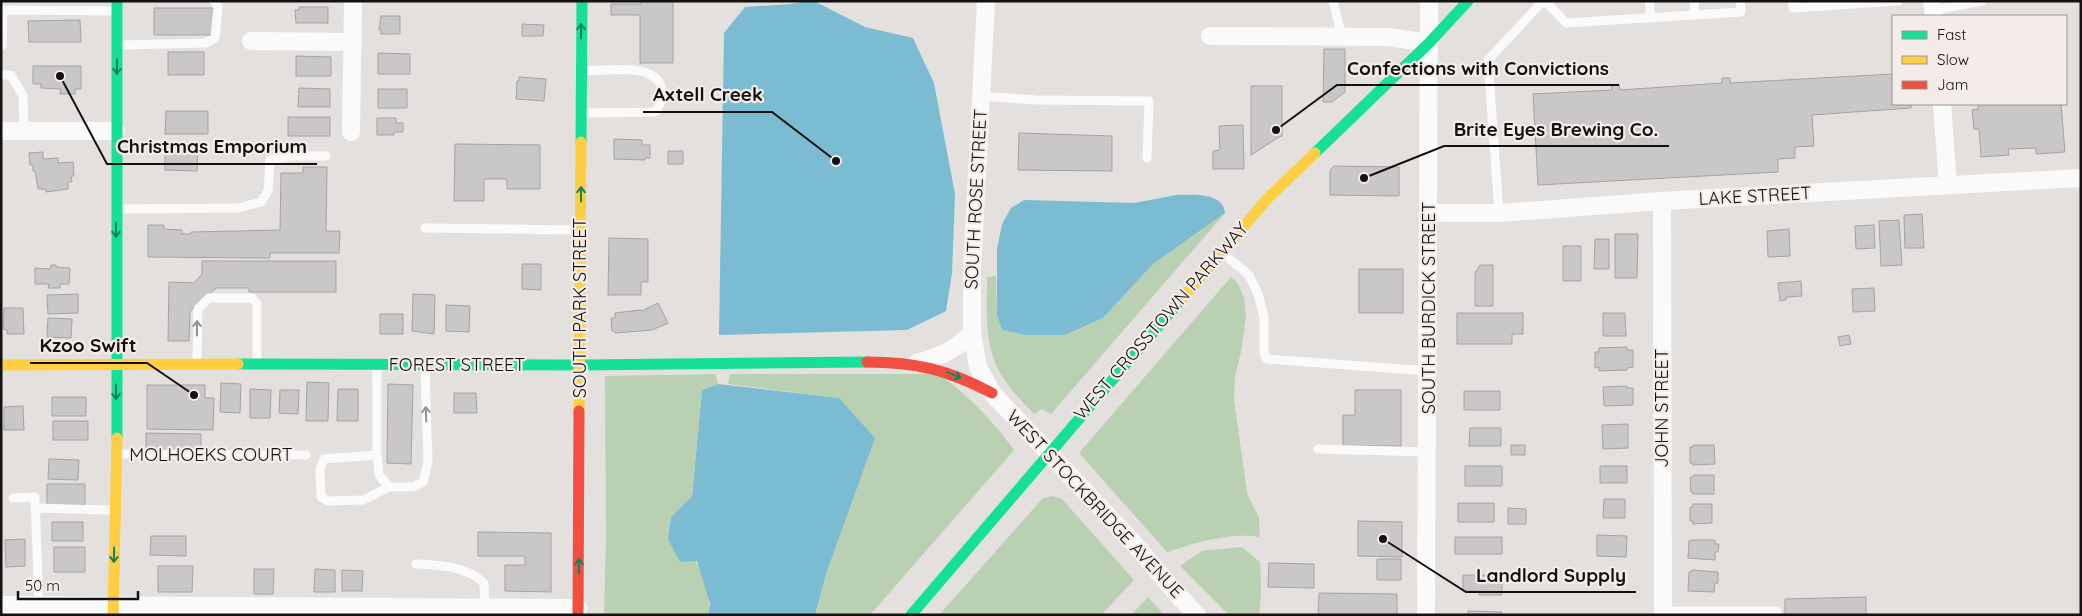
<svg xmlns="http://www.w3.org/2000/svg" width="2082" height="616" viewBox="0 0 2082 616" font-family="Quicksand,sans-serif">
<rect width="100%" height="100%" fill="#e4e0de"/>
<path fill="#b9d1b2" d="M1225,213l-174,201 -9,-5 -8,5c-9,-10 -20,-20 -28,-32 -23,-31 -19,-69 -19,-105l9,-1 1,39 5,15 24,5h39l38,-17 50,-54z
M1231,277l6,5 7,15 2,20 -5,35 -6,24 -1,23 13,94 12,25 1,19c-31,-5 -62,5 -93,15l-88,-99z
M716,374l2,10 -16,6 -10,106 -21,21c14,24 44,70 37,98h-104l2,-79 -1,-160z
M730,374h208c26,17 58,50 76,76l-144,165h-55l12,-44 12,-173 -111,-14z
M1053,496l9,3 72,81 -33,35h-162l104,-117z
M1242,547l18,15 1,28 -2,25h-30l-49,-49 22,-15z
M1148,597l16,18h-33z"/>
<path fill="#7cbcd2" d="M808,1h6l51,26 48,11 21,45 21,111 -3,79 -6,38 -39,19 -188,5 5,-302 21,-26 46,-3z
M1176,195c17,0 47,-3 49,18l-72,51 -50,54 -38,17h-39l-24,-5 -5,-15v-66l5,-25 9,-16 13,-8 110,3z
M718,384l121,14 36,40 -48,133 -12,44h-107l2,-11 -13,-43 -17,1 -12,-23 3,-22 21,-21 10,-106z"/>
<path fill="#c9c7c7" stroke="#a4a3a3" d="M641,1h32v62h-33v-48h-29v-11h30z
M299,7h29v16h-32l-1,-13h4z
M154,8h60v27h-60z
M381,16h19v18h-19v-4h-2z
M80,20l1,22h-52l-1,-21z
M522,24l22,1 -1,11h-21z
M1324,49h21v43l-13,10h-9z
M168,52h36v23h-36z
M378,53l32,1v20h-32z
M296,56l35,1v19h-35z
M33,66h48v23h-6v5h-15l1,-5 -20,-1v-4h-8z
M1893,74v30h18v4l-99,7 2,31 -19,1v11l-17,1v13l-240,13 -5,-91 79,-4 -1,-5 8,-1 1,6 102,-7v-5h8v5z
M519,77l27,2 -2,22 -28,-2 1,-18h2z
M1251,86h31v50l-3,1 -28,18z
M299,88l31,1v18h-32z
M378,89h29v19h-29z
M1978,104h83l4,48 -29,2v-6l-28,1 1,6 -28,2 -2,-28h-5l-2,-19 6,-1z
M166,111h42v23h-43z
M288,117h42v19h-42z
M377,118h19v5h7v9h-9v3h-17z
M1243,125l1,44h-31v-18l7,-1 -1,-24z
M1019,133l93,3v35l-94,-1z
M614,139l28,1v5h8v13h-5v2l-31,-1z
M455,144l85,1v44h-33v-10h-23v22h-30z
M165,146l33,1 -1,24 -32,-1z
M668,151h15v13h-15z
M43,152v7l15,-1v5l15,-1 1,14h-3l1,6h-4v7l-22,3v-3h-8l-3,-18h-2v-6h-3l-1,-12z
M1334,166l65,1v29l-69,-1v-25z
M303,167h24l-1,64h14l-1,22h-69v5l-122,-1v-32h16v4l18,1v4h9v-2l89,-2 1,-57h22z
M1922,214l2,34h-19l-1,-33z
M1899,220l3,45 -21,1 -2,-45z
M1874,225l1,23 -19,1 -1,-23z
M1789,229l1,27 -22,1 -1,-26z
M1615,234h23l-1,44h-22z
M609,238l39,1v43h-7v13h-33z
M1595,239h14v30h-15z
M1563,246h18v35h-18z
M202,261h134v31h-87v-4h-33l-26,23 -1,30h-21l1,-59 25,1 8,-9z
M522,264h19v26l-19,-1z
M51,265h5v2l14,1 -1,16h-9v4h-12l1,-4h-14v-16l15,1z
M1480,265h13v41h-18v-33z
M1359,269h44v44h-44z
M1801,281l1,15 -16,1v3l-6,1 -2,-18z
M1874,288l1,23 -22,1 -1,-23z
M78,294v19l-30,1 -1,-19z
M413,294l22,1 -1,39 -22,-3z
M658,303l10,20 -16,7 -37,3 -1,-2h-2l-1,-13h4v-5l25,-3 2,1z
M446,305l24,1 -1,26 -23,-1z
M4,308h19l1,26h-17v-4l-4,-1z
M1457,313h66v21h-11v10h-55z
M1603,313h22l1,23h-23z
M380,314h23v20h-23z
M48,318l24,1 -1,19 -24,-1z
M1849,335l2,9 -11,2 -2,-9z
M1627,347v3h6v17l-6,1v2l-28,1v-4l-4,1v-16h4v-4z
M307,382l22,1 -1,38h-22z
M221,383l20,1 -1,29 -20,-1z
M388,384l25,1 -2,79 -24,-1z
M147,385h58v13h9l-1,32 -66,-1z
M1627,386v2h6v17l-29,1 -1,-19z
M250,389l21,1 -1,28h-20z
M338,389h20v32h-21z
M280,390h19l-1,24 -19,-1z
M1355,390h46v56h-58v-31h12z
M1464,391h36v19h-36z
M454,393h22l1,20h-23z
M52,397h34v19h-34z
M23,406l1,24h-20v-23z
M53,421h35v19h-35z
M1628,424v24l-25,1 -1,-24z
M1470,428h31v18h-32z
M146,433l55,1v19l-55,-1z
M1511,445h14v10h-14z
M1693,445h21l1,19 -22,1v-2h-3v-16h3z
M49,459l30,1 -1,20 -30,-1z
M1465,466h37v20h-37z
M1600,466h27v17h-27z
M1693,475h21v19h-21v-2h-2l-1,-15h3z
M47,484h38v21h-38z
M1604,499h21v19h-22z
M1458,503h36v19h-36z
M1693,504h19v19l-19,1v-3h-3v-14h3z
M1508,508l18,1v15h-18z
M1358,521l44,1v35l-44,-1z
M52,522h31v19h-31z
M478,532l73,1v59l-46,-1v-26h20v-9h-47z
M1597,535l30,1 -1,21 -29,-1z
M151,536h35v20l-36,-1z
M1455,537h47v17h-47z
M25,539v27l-19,1 -1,-27z
M1692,540h23v4h4l-1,8h-3v8l-27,-2 1,-17z
M54,547h31v25h-31z
M1377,559h24v21h-24z
M1269,563l45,1v24l-46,-1z
M158,566h35l-1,26h-34z
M254,569h20l-1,25h-19z
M315,569l20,1v22h-21z
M342,570l21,1 -1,20h-20z
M1692,570l26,2v11h-3l-1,9 -26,-1 1,-19h3z
M1463,575h39v20h-23v-4h-16z
M1319,593l78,1v21h-79z
M1866,597v18h-81v-16z
M1468,611l34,1v3h-34z"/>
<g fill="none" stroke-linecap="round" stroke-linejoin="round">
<path stroke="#fbfafa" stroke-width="9" d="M1333,1l9,36
M1545,1l21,22 175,-11 -1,-11
M1649,1l2,17
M1694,1l1,14
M1793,1v7l105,-7
M1934,10l48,-9
M2,45l1,-35 111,1
M120,45l86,-2 9,-5 3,-31 -4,-6
M584,71c21,0 68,-9 77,15 4,10 0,18 -6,26l-71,1
M1,75h10l12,21 1,35
M981,96l56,4 112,1 -2,57
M119,209l119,-1 23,-6 7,-11 2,-31 20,-4h36
M1499,213l-11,-153 55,-59
M425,228l153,2
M1224,254l25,21 9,19 6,23v37l3,5 161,12
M197,361l1,-52 11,-11h43l5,6v58
M377,365v90l2,20 10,12h24l10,-5 5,-20 -3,-95
M1318,449l110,3
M121,454l185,1
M377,455l-53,4 -4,9 1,29 7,4 35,-1 26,-13
M13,498l22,-1 4,109
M35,508l77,2
M416,564c23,1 51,2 68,19l1,24
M1663,611h114l-1,4"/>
<path stroke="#fbfafa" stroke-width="18" d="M986,1l-14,269v62l6,35 14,26 139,147 47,55 19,20
M1932,1l2,15
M1210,36l179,1 40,6
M251,41l102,1
M1942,104l6,81
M1,131h115
M351,132l2,-131
M1662,201l1,414
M1429,213h70l163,-12 419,-23
M917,363c21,-6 40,-13 55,-31
M1,605l577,3
M1426,615l3,-614"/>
<path stroke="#16e098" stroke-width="11" d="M117,1v437
M581,142l1,-141
M1315,153l114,-110 39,-42
M238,364l345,1 284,-3
M911,615l270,-315"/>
<path stroke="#ffcf43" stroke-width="11" d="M1181,300l87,-102 47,-45
M1,365l237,-1
M579,411l2,-269
M113,615l4,-177"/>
<path stroke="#f24e42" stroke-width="11" d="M867,362c50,0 81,8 125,31
M578,615l1,-204"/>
</g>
<defs><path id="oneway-shaft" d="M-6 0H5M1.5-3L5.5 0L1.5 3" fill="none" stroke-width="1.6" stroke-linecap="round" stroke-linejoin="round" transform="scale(1.25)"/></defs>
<g stroke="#15835b">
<use href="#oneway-shaft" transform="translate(581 31) rotate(-90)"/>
<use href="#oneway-shaft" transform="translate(117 67) rotate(91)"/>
<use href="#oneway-shaft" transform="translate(581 194) rotate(-90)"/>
<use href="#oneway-shaft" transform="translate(116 230) rotate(90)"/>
<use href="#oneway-shaft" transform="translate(954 375) rotate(22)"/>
<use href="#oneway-shaft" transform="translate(116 392) rotate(90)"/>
<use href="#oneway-shaft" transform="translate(114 555) rotate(91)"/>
<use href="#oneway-shaft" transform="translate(579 566) rotate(-89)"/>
</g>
<g stroke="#939191">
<use href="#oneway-shaft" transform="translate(197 328) rotate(-89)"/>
<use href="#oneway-shaft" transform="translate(426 414) rotate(-92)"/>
</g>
<g text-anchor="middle" stroke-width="4.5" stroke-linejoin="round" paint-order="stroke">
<g font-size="18" fill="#141110" stroke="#f4ece8">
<text transform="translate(1755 196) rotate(-3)" y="6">LAKE STREET</text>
<text transform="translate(976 199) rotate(-87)" y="6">SOUTH ROSE STREET</text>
<text transform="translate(580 308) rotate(-90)" y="6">SOUTH PARK STREET</text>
<text transform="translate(1429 308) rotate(-90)" y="6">SOUTH BURDICK STREET</text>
<text transform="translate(1161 321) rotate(-49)" y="6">WEST CROSSTOWN PARKWAY</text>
<text x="457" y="371">FOREST STREET</text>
<text transform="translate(1662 408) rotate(-90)" y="6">JOHN STREET</text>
<text x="211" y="461">MOLHOEKS COURT</text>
<text transform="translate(1095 504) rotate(47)" y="6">WEST STOCKBRIDGE AVENUE</text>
</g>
</g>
<path fill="none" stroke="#141110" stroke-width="2" d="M1276 130L1337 85H1619M836 161L772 112H643M1364 178L1444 146H1669M60 76L107 164H317M194 395L147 363H30M1383 539L1466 592H1636"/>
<g fill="#141110" stroke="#f4ece8" stroke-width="2">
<circle cx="1276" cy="130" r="5"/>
<circle cx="836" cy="161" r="5"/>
<circle cx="1364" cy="178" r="5"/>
<circle cx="60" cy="76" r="5"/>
<circle cx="194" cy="395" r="5"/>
<circle cx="1383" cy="539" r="5"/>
</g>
<g font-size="19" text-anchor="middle" font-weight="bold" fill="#141110" stroke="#f4ece8" stroke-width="4.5" stroke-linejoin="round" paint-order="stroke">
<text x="1478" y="75">Confections with Convictions</text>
<text x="708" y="101">Axtell Creek</text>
<text x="1556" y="136">Brite Eyes Brewing Co.</text>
<text x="212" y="153">Christmas Emporium</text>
<text x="88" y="352">Kzoo Swift</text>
<text x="1551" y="582">Landlord Supply</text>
</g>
<rect width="2082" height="616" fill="none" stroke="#141110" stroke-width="5"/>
<rect x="1892" y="15" width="175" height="90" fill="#f4ece8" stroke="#9a9492"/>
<rect x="1902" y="31" width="25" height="8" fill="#16e098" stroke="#9a9492"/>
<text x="1937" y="40" font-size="15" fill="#141110">Fast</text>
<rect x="1902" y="56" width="25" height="8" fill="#ffcf43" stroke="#9a9492"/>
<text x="1937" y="65" font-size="15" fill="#141110">Slow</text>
<rect x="1902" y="81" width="25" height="8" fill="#f24e42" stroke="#9a9492"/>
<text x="1937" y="90" font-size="15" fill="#141110">Jam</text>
<path d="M18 591v8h120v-8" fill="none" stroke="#141110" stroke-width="2.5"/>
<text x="25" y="591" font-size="15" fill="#141110" stroke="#f4ece8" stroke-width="4" paint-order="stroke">50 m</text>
</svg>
